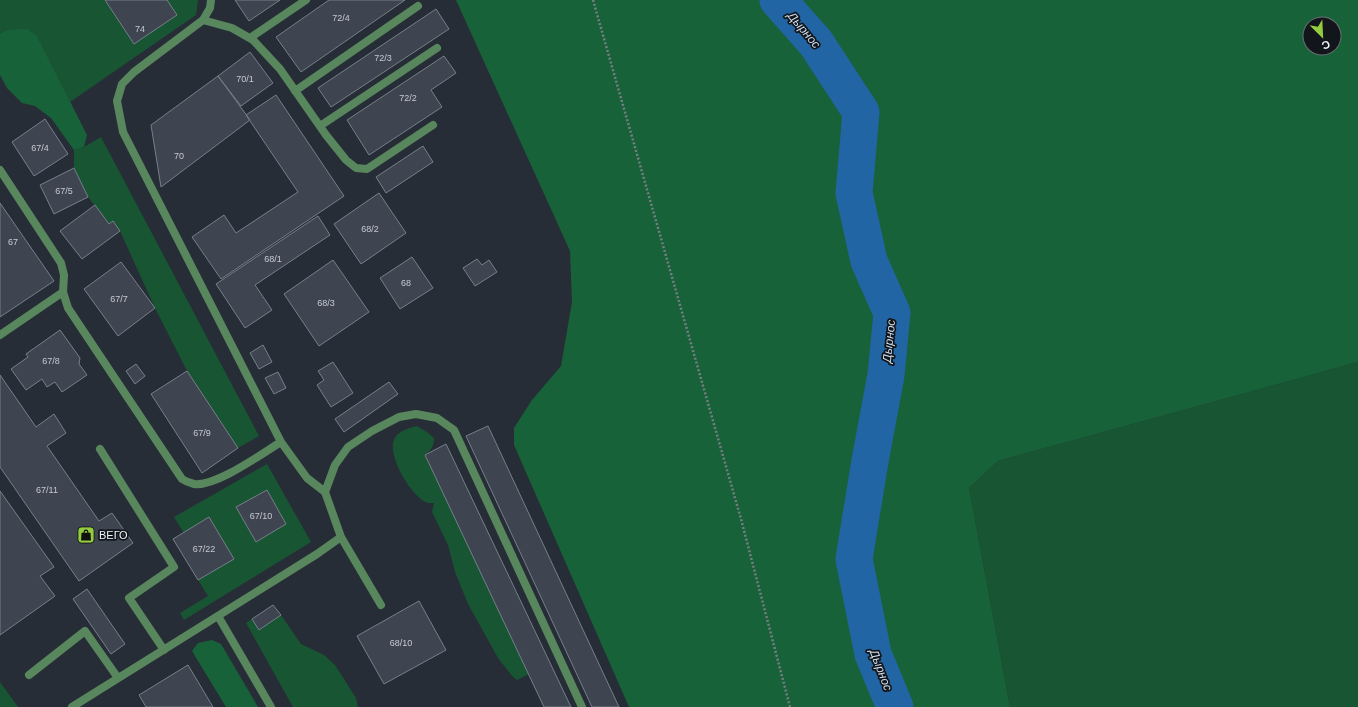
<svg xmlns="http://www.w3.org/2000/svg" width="1358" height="707" viewBox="0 0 1358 707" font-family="Arial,sans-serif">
<rect width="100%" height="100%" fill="#262d37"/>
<path fill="#185533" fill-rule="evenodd" d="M0,0h105l29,44 33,-44h31l-2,15 -126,87 -33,-66 -30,-6 -7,3z
M101,137l158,299 -21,12 -51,-77 -32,-63 -35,-77 -7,-10 -4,3 -21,-27 -14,-29v-18l10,-3z
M1358,362v345h-348l-41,-219 29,-27z
M417,426l10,6 7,6c0,9 -3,12 -9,17l104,219 -12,6 -5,-4 -14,-18 -30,-54 -13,-32 -7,-27 -16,-33 2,-9c0,0 -5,0 -6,0 -16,-5 -41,-47 -34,-63 3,-9 15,-12 23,-14z
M267,464l44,78 -127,78 -4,-7 28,-17 -10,-16 36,-21 -25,-41 -25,15 -10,-16zM267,490l19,34 -30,18 -19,-35z
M281,615l20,29 23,11 11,10 21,33 2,9h-65l-47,-84 6,-4 7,11z
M0,682l18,25h-18z"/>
<path fill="#18623a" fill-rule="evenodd" d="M456,0h902v362l-360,99 -29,27 41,219h-381l-115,-262v-17l18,-28 29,-34 11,-64 -2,-51zM1310,24h24v24h-24z
M27,29l10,7 50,99 -3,12 -10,3 -23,-32 -16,-12 -13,-3 -15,-15 -7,-13v-42l7,-3z
M212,640l9,4 37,63h-32l-34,-56 6,-8z"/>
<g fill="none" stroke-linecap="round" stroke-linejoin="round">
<path stroke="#2165a5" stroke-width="37" d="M778,0l38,43 45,69 -7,81 15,68 23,52 -6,62 -16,86 -16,98 19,95 22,53"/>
</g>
<path fill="#3e4550" stroke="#777f8b" d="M105,0h62l10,15 -43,29z
M235,0h45l-31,21z
M329,0h76l-104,72 -25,-35z
M436,9l13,20 -118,78 -13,-19z
M250,52l23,31 -32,23 -23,-30z
M444,56l12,17 -25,17 11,17 -73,48 -22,-35z
M218,76l32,44 -89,67 -10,-62z
M276,95l68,101 -123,83 -29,-42 32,-22 12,18 62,-41 -52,-77z
M45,119l23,35 -34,22 -22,-34z
M423,146l10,16 -47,31 -10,-16z
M74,168l14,29 -34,17 -14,-29z
M379,193l27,40 -45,31 -27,-40z
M0,203l54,78 -54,36z
M95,205l14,19 4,-3 7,10 -38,28 -22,-28z
M318,216l12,19 -75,50 17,25 -27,18 -29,-44z
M412,257l21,31 -33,21 -20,-31z
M477,259l5,6 7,-5 8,12 -22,14 -12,-18z
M333,260l36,52 -50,34 -35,-52z
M121,262l34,46 -37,28 -34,-47z
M60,330l20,28 -1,6 8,11 -25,17 -7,-10 -8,5 -5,-8 -16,11 -15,-21 17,-12 -2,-3z
M263,345l9,17 -13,7 -9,-16z
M333,362l20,31 -22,14 -14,-22 7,-5 -6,-9z
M136,364l9,12 -10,8 -9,-13z
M187,371l51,77 -36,25 -51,-79z
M278,372l8,16 -12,6 -9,-16z
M0,375l36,52 18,-13 12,19 -19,13 52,75 13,-8 21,30 -54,38 -79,-114z
M389,382l9,12 -54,38 -9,-13z
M488,426l131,281h-27l-126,-271z
M446,444l125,263h-27l-119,-252z
M267,490l19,34 -30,18 -20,-35z
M0,491l54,76 -14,9 15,20 -55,39z
M209,517l25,42 -36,21 -25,-41z
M87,589l38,55 -14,10 -38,-55z
M419,601l27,49 -62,34 -27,-48z
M273,605l8,10 -22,15 -7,-11z
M188,665l25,42h-67l-7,-12z"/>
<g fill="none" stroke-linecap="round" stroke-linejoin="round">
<path stroke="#777d85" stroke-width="2.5" stroke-dasharray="2 2" stroke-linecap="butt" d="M593,0l148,519 49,188"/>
<path stroke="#59875d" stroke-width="8" d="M211,0l-1,8 -7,12 -69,52 -12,12 -5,17 6,31 158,310 26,36 18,14 16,45 40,68
M203,20l29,8 21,12 27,29 46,66 20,25 10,8 11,1 66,-44
M250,38l56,-38
M295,91l123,-85
M320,126l117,-78
M0,170l61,93 3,12 -1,17 5,16 114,171c3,2 8,4 12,5 22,3 67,-30 87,-42
M0,335l63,-43
M100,449l74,118 -45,31 35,52
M325,492l10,-27 13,-18 24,-16 27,-14 17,-3 21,4 17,12 128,277
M218,616l53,91
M29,675l56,-44 33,47
M72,707l245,-153 24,-17"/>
</g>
<defs>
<g id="shop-square" transform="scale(0.9)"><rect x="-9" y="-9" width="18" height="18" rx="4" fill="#93cd3d" stroke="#12151a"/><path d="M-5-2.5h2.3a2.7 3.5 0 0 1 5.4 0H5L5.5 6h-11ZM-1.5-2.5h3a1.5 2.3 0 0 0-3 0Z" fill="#111"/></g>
</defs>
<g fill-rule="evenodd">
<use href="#shop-square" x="86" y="535"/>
</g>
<g text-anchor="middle" stroke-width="3.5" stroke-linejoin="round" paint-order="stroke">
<g font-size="9" fill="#c4c9d1">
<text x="341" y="21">72/4</text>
<text x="140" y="32">74</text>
<text x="383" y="61">72/3</text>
<text x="245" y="82">70/1</text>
<text x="408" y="101">72/2</text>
<text x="40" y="151">67/4</text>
<text x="179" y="159">70</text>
<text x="64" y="194">67/5</text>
<text x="370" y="232">68/2</text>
<text x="13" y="245">67</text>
<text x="273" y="262">68/1</text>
<text x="406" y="286">68</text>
<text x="119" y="302">67/7</text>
<text x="326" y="306">68/3</text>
<text x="51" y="364">67/8</text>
<text x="202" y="436">67/9</text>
<text x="47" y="493">67/11</text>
<text x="261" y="519">67/10</text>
<text x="204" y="552">67/22</text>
<text x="401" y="646">68/10</text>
</g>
<g font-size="11" fill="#f1f5fc" stroke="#12151a" text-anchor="start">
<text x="99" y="539">ВЕГО</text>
</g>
<g font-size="12" font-style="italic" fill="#cddef0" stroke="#12151a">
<text transform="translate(804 30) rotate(50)" y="4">Дырнос</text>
<text transform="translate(889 341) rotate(-84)" y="4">Дырнос</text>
<text transform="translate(881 670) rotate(69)" y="4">Дырнос</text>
</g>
</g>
<g transform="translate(1322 36) rotate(156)"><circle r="19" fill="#12151a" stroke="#6b6f74"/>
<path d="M0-3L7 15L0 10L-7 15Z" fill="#93cd3d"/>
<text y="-6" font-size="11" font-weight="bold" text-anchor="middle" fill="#f1f5fc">С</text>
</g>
</svg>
